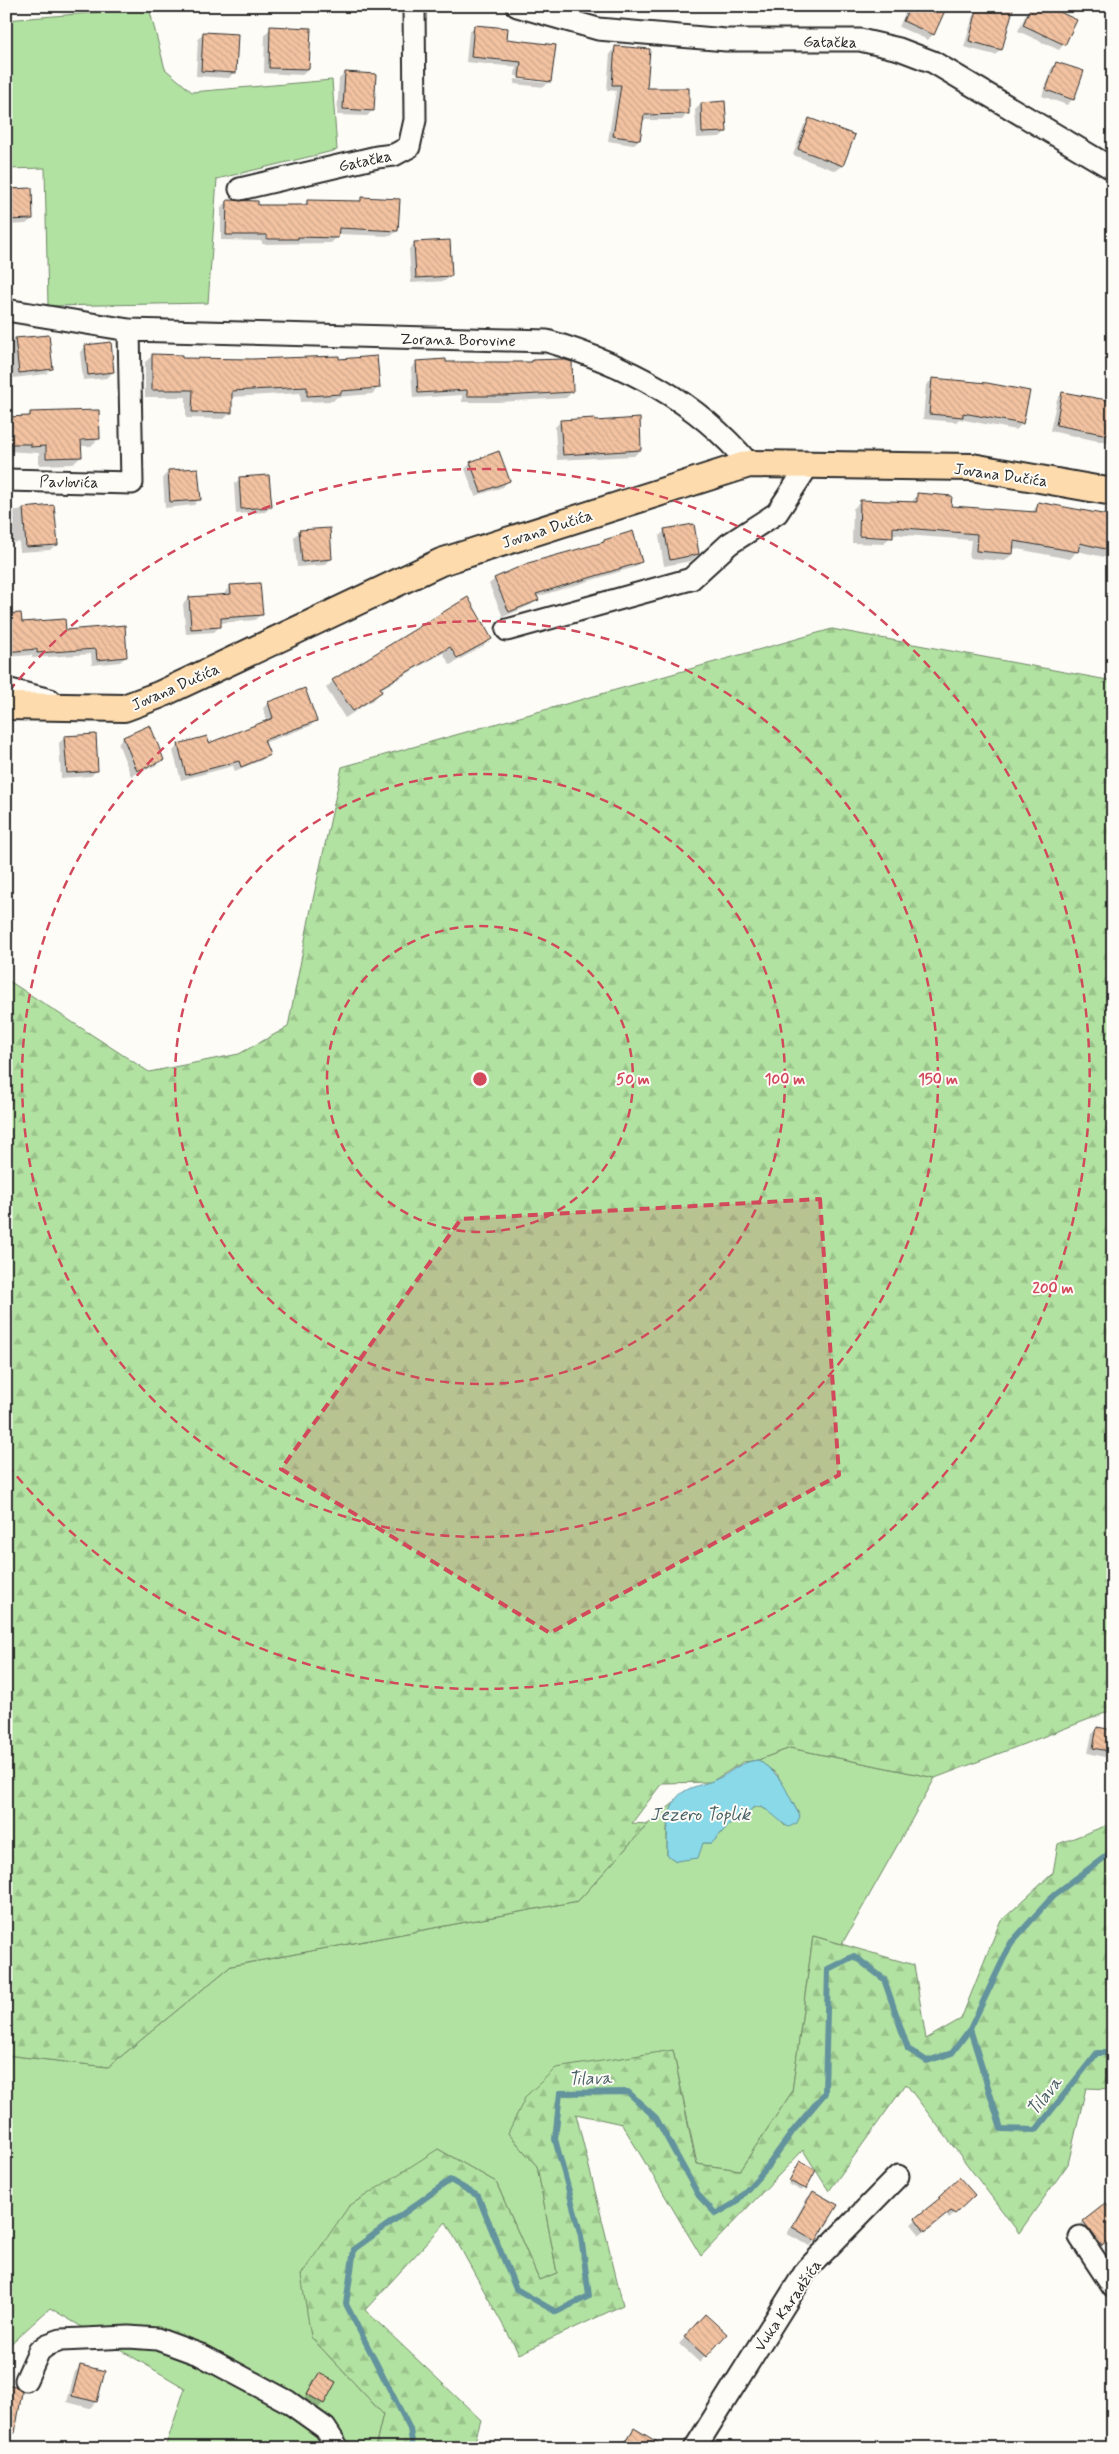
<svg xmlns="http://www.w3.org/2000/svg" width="1119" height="2454" viewBox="0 0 1119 2454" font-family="Mynerve,sans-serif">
<defs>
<pattern id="forest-firs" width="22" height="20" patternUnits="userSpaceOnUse" patternTransform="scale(1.25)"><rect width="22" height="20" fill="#b2e2a1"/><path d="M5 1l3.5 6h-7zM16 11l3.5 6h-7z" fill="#99c28b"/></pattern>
<pattern id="building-back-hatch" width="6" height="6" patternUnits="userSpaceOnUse" patternTransform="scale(1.25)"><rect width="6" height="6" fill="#f2c2a1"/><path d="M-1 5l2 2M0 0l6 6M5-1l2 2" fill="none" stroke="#d0a78b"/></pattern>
</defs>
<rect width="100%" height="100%" fill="#fdfcf7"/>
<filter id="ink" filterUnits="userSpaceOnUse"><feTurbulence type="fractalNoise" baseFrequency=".02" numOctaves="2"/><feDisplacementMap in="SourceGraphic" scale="10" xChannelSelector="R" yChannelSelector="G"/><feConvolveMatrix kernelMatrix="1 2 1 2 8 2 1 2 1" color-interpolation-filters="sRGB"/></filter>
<g filter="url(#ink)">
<path fill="#b2e2a1" stroke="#6e8666" d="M149,8l16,61 27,23 140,-12 5,70 -120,29 -9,124 -160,3 -3,-138 -39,1v-149z
M790,1748l145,30 -93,166 -29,-8 -21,156 -52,78 -43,-6 -24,-114 -165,83 29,33 20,107 -18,7 -43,-98 -58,-33 -127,188 72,77 -8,34h-210l20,-60 -135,-80 -44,40v-293l102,12 123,-101 347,-65 70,-77 27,-22 -8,25v28l9,6 26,-18h10l22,-24 12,-2c8,-22 30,-2 39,9l15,-10 -23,-42 -19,-14z"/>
<path fill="url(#forest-firs)" stroke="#6e8666" d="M832,629l281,52v1029l-178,68 -145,-30 -32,12 -15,2 -32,20 -49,1 -30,40 16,1 -70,77 -347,65 -123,101 -102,-12v-1076l143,93 90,-18 49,-27 24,-123 30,-137z
M1113,1823v266l-27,-1 -18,76 -49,69 -113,-149 -77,107 -26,-41 -102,106 -79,-132 -46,-10 47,191 -104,49 -73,-132 -81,88 116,110 -8,28h-98l8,-34 -72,-77 -10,-62 48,-69 89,-57 58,33 43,98 18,-7 -20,-107 -29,-33 18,-37 30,-28 117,-18 23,114 44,6 52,-78 21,-156 101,29 12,74 35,-20 39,-97 53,-49 5,-29z"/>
<path fill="#8ad9e9" stroke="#64939d" d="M758,1760c28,19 26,29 42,56l-3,7 -8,4c-11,-4 -33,-37 -42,-10l-13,2 -22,24h-9l-5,15 -22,3 -9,-6c1,-19 -3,-53 18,-64 10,-6 22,-7 32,-12 18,-8 19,-16 41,-19z"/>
<path fill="#0003" d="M227,6h36l-2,3z
M908,6h28l-3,28 -5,6 -29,-13z
M976,6h21l4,43 -6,6 -31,-8z
M1030,6h14l20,38 -5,6 -41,-19z
M475,27l31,13 44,41 -6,6 -30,-3 1,-5 32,4v-3l-32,-4 1,-9 -50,-5 3,-30z
M271,28l37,41 -6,6 -38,-2 1,-39z
M203,33l31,39 -5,6 -33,-2 2,-37z
M616,47l29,42 42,25 -5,6h-40l-3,20 -6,5 -25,-4 8,-50 -9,-1 3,-37z
M1057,63l16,36 -6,6 -25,-9 9,-27z
M345,73l28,37 -6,6 -30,-1 2,-36z
M701,104l25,27 -6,6 -23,1 -2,-28z
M810,120l32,45 -6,6 -43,-16 11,-30z
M6,190l26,29 -6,5 -20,1z
M362,198l35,33 -6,5 -54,-2v3l-6,6 -69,1v-3l-41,-1v-33l6,-5 30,4h45l6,-5 50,1z
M415,243l35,32 -5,6 -34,2 -2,-34z
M48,336l3,32 -5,6 -33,4v-4l-7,-1v-32z
M86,346l27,26 -6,6 -24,2 -3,-28z
M152,356l28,3 198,29 -6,6 -35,3 -4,4 -32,1 -1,-9 -69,4v15l-7,7 -38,-1v-21h-41v-35z
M416,363h115l41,29 -6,6 -68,4h-36v-7l-49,3 -2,-30z
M932,380l90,44 -6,6 -57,-11 -3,3 -33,-3 3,-34z
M1063,393l50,11v40l-63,-13 7,-32z
M31,413l67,26 -7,7h-11l1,11 -8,7 -34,1v-12l-33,-2v-33l21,-1z
M561,421l33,2 46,27 -6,6 -77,4 -2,-33z
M471,463l37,18 -5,6 -28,9 -10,-27z
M168,472l31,27 -5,6 -29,3 -2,-31z
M240,479l31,28 -6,5 -29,2 -2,-30z
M918,494l31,13 82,6 8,-9 74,13v42l-36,-8 -7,8 -58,-11v6l-7,7 -36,-3 2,-18 -79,-6 -8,10 -32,-1 1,-34 7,-7 51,1z
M53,507l3,37 -6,6 -30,2 -1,-10 -13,1v-32z
M693,525l4,30 -6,6 -27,5 -5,-30 6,-5z
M300,531l31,28 -6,6 -28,2 -3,-30z
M605,541l36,20 -6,6 -99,30 1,2 -6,6 -28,12 -14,-33 6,-5z
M230,586l31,28 -6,6 -35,3v3l-6,6 -28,2 -3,-30 6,-6 36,-2v-4z
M468,599l22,39 -7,8 -33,19 -7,-12 -64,37 2,2 -7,7 -29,19 -19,-30 7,-7z
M6,616l15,7 44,8 61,26 -6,5 -28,3 -1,-11 -59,4v-3l-26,2z
M268,703l48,18 -6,5 -46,17 4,12 -6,5 -27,11 -2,-5 -52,14 -8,-29 6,-6h29l59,-24 -4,-13z
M65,737l32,33 -6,6 -30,2 -2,-35z
M123,738l39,21 -5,6 -26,11 -13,-33z
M1098,1729l15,3v22l-4,4 -21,-5 4,-19z
M800,2163l14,8 -12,20 -14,-7z
M959,2179l14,16 -24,23 -3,-3 -26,20 -9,-11 25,-21z
M813,2193l2,48 -5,5 -23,-12 20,-36z
M1084,2221l29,17 -17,12 -18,-23z
M699,2321l26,13 -26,28 -20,-18z
M81,2366l23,6 -8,30 -6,6 -23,-6 8,-30z
M319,2374l4,29 -5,6 -15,-9 10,-20z
M635,2429l12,19h-26l8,-13z"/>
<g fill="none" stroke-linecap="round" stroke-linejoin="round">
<path stroke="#64939d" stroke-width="6" d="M970,2029l41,-86 43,-48 59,-44
M413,2448l-3,-19 -64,-125 8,-55 96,-69 28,16 38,93 40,23 33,-16 -8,-60 -26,-97 5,-46 68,-1 28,26 43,78 17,18 19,-11 29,-32 29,-40 32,-38 3,-124 26,-13 30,23 24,70 19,12 25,-8 18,-24 31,100 35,1 61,-77h16"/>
</g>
<path fill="url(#building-back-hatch)" stroke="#2b2b2b" d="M910,6h37l-13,29 -31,-14z
M978,6h24l11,3 -11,41 -33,-9z
M1031,6h16l30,14 -12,25 -42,-20z
M474,25l34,3 -1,11 49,6 -5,37 -32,-4 2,-16 -50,-5z
M270,26l41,2 -2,41 -40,-1z
M203,32l35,2 -2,39 -35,-2z
M615,46l35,3 -3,39h42v26l-45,1 -4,25 -27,-4 8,-51h-9z
M1056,62l28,9 -10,29 -28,-10z
M345,72l31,2 -2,37 -31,-2z
M725,101l2,31 -25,1 -1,-30z
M809,118l46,17 -12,31 -45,-17z
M32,188l1,31 -27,1v-31z
M361,197l39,2 -2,32 -59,-3 -1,10 -40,-1v2h-31v-4h-41l1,-35 31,1v4h49v-5l54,1z
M450,240l2,36 -36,2 -2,-36z
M49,335l4,34 -34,4 -4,-35z
M111,342l3,30 -26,3 -3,-30z
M152,354l30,1v3l70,1 87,-3v3l38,-3 3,32 -39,3v3l-34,2v-9l-75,4v22l-40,-1 1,-22h-41z
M446,359v3h86v-2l30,-1 10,3 1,30 -69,4h-37v-6l-49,3 -2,-32z
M932,378l55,5 43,8 -7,33 -60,-11v4l-34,-3z
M1062,392l51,9v35l-57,-11z
M99,410l1,29 -19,1 1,17 -36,1v-12l-15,1v-3h-25v-27l24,-1v-4z
M595,418v3l45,-3 1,32 -78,5 -3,-35z
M499,451l11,30 -29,11 -11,-30z
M198,468l3,32 -31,2 -2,-32z
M269,475l3,32 -31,2 -2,-32z
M917,493l35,3 -1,10 85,6 2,-10 75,14v35l-33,-8 -2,9 -64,-11 -1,13 -37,-3 1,-17 -84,-7v11l-34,-2 1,-36 57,2z
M54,505l4,40 -32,2 -3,-39z
M694,524l5,30 -29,6 -6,-31z
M330,528l2,31 -30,3 -3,-32z
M633,531l9,31 -106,32 3,6 -30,12 -15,-34 34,-15 76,-21v-2z
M260,583l3,32 -42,3v9l-30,2 -2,-32 42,-3 -1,-9z
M468,597l24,42 -35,19 -7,-11 -70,41 2,4 -29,19 -21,-31z
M21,613l1,9 43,-3 1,11 59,-5 2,32 -30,3 -1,-11 -59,4v-4l-31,3v-38z
M305,688l12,33 -53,19 6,15 -29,12 -2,-6 -53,14 -8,-31 29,-8 2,7 64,-25 -5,-16z
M150,725l14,35 -27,11 -14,-34z
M96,734l2,37 -31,2 -3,-37z
M1097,1727l16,3v22l-20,-4z
M800,2161l16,9 -10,19 -17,-8z
M959,2177l16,18 -20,19 -4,-3 -26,21 -10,-14 25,-20 -2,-1z
M813,2191l25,14 -22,36 -24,-14z
M1106,2203l7,10v25l-11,8 -19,-25z
M705,2314l22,20 -21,23 -22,-20z
M80,2365l25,6 -8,31 -25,-6z
M319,2373l17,9 -12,22 -17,-10z
M6,2384l9,2 7,6 -7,41 -9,-1z
M634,2428l33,20h-45z"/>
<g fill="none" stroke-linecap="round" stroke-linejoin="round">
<g stroke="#2b2b2b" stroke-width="25">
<path id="minor" d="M517,6l81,23 128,11h134l39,9 34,13 180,107
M240,189l137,-32 17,-2 15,-8 6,-27 -1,-114
M6,310l123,20 418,11c78,23 149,59 202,123
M6,480l126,3 -3,-153
M507,630l184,-51 38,-35 48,-31 31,-47
M6,689l44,11
M1080,2237l33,50
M26,2380l13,-29 8,-6 14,-5 68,-3 28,2 44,16 86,46 38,27 13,20
M695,2448l112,-179 91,-93"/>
</g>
<g stroke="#2b2b2b" stroke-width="30">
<path id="major" d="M6,706l118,2 35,-13 282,-133 308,-98 223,3 141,25"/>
</g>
<use href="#minor" stroke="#fdfcf7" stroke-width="21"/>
<use href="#major" stroke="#fddbac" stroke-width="26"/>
</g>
</g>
<path fill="#d1495b" fill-opacity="0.2" stroke="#d1495b" stroke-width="4" stroke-dasharray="10 6" stroke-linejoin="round" d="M820,1199l19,276 -289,158 -269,-164 180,-250z"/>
<g fill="none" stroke="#d1495b" stroke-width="2.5" stroke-dasharray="9 6">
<circle cx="480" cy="1079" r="153"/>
<circle cx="480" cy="1079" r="305"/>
<circle cx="480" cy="1079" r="458"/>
<path d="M9 691A610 610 0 1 1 9 1467"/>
</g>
<g text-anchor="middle" stroke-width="4" stroke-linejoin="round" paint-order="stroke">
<g font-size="16" fill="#2b2b2b" stroke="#fdfcf7">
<text transform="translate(830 41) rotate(1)" y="6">Gatačka</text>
<text transform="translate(365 160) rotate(-12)" y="6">Gatačka</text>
<text transform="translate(458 339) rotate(1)" y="6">Zorana Borovine</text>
<text transform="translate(1001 474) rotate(8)" y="6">Jovana Dučića</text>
<text transform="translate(69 481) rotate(1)" y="6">Pavlovića</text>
<text transform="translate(547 528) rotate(-18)" y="6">Jovana Dučića</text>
<text transform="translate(175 686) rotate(-24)" y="6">Jovana Dučića</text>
<text transform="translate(787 2305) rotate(-56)" y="6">Vuka Karadžića</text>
</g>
<g font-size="18" font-style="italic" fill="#485f64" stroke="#fdfcf7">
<text x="700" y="1820">Jezero Toplik</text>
<text transform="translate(590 2078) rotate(-1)" y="6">Tilava</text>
<text transform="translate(1044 2096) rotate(-51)" y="6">Tilava</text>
</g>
</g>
<circle cx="480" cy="1079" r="8" fill="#d1495b" stroke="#fdfcf7" stroke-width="2.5"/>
<g font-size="15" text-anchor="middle" font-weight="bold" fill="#d1495b" stroke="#fdfcf7" stroke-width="4" stroke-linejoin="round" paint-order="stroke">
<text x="633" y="1084">50 m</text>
<text x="785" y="1084">100 m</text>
<text x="938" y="1084">150 m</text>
<text x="1053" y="1293">200 m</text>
</g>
<rect width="1119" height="2454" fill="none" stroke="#fdfcf7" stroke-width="25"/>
<rect x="12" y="12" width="1094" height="2429" fill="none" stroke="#2b2b2b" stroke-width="2" filter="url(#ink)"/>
</svg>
